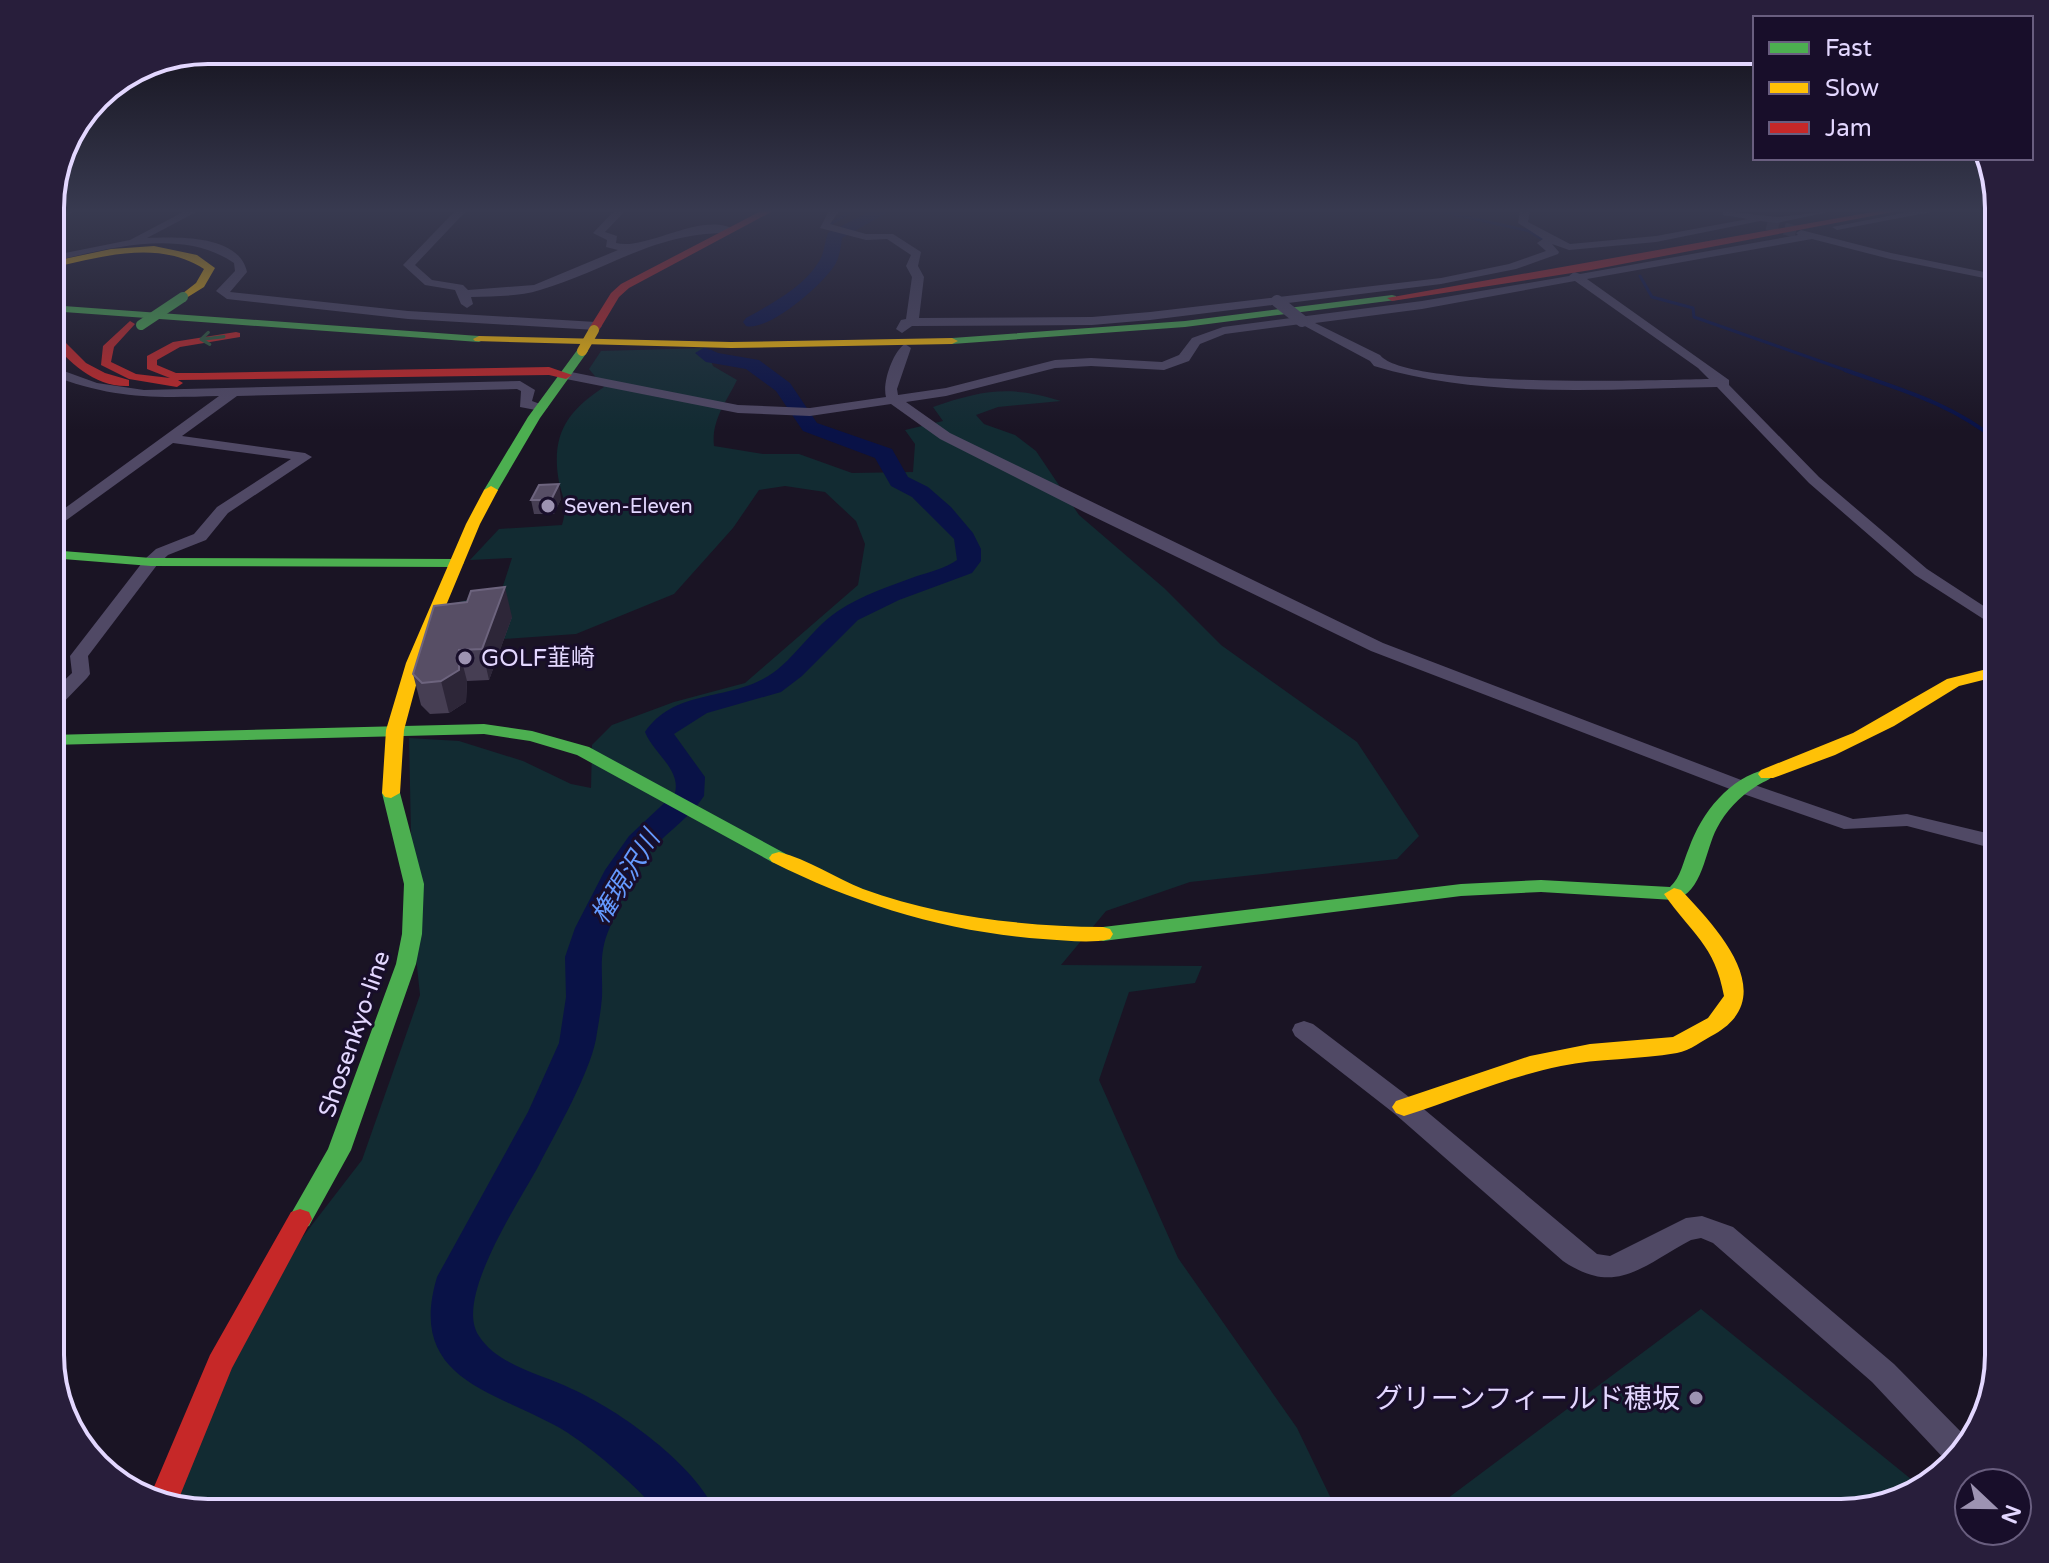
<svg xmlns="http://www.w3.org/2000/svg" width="2049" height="1563" viewBox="0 0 2049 1563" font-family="'Varela Round','Noto Sans JP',sans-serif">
<rect width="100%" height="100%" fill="#1a1424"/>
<path fill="#122b32" d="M705,348l8,18 24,14c-10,21 -26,40 -23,66l49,8h36l53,19 61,-1 2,-28 -10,-14 38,-9 -10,-14c49,-17 78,-22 128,-6l-63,6 -22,8 8,9 31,11 21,16 43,64 85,73 57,57 136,97 62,94 -22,23 -207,23 -84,29 -45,54 141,1 -7,17 -66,9 -30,88 79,178 119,170 41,85h-1131l-55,-19 62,-142 148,-192 58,-165 -7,-67 -4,-190 50,3 64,20 48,23 20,4 1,-43 20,-20 62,-23 71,-19 113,-98 7,-41 -9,-23 -31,-29 -40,-6 -26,4 -26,38 -59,66 -98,40 -144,10 22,-41 47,-11 11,-34 -42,2 29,-31 63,-4c7,-23 -1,-28 -4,-49 -6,-44 11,-66 46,-89l-15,-18 12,-18z
M1701,1309l221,179 -11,9 -70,16h-413z"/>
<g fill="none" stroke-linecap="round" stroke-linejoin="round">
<path stroke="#091247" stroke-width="3" d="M1439,211l90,20 18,11
M834,236l-5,-11 23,-14
M1640,276l12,21 41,11 1,9 157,55"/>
<path stroke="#091247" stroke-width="4" d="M1845,370c57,20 106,33 154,72"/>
<path fill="#091247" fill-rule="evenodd" d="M870,211h20l-48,27c-1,9 -2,16 -6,25 -11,20 -67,69 -90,63l-3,-4 3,-4c25,-14 56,-30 72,-55 7,-10 6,-20 10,-30z
M705,347l13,6 41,7 31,23 27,40 75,26 16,28 20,10 23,20 22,26 8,16v12l-9,12 -73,27 -41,20 -56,56 -21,16 -74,21 -33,21 31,43 -1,19c-13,20 -34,34 -51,52 -19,21 -32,52 -43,79 -12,27 -7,42 -8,70 -1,14 -4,29 -6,42 -7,36 -40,93 -57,126 -19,36 -86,134 -60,171 19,30 63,38 93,53 47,21 124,76 144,124h-56c-28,-30 -58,-57 -92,-80 -67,-42 -163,-49 -131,-156l91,-165 31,-69 7,-46 -1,-40 10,-29 30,-58 24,-34 46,-43c6,-24 -22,-40 -30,-61 28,-41 77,-32 116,-52 31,-15 48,-50 77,-69 24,-16 52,-25 79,-35 13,-4 29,-8 40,-16l-3,-21 -42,-42 -21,-11 -16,-28 -72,-27 -27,-40 -30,-22 -40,-7 -11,-9z"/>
<path stroke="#383145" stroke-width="12" stroke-dasharray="12 6" stroke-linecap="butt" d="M1767,224l34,9"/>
<path fill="#504965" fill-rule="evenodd" d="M62,211h12l-24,17v-8z
M185,211h13l-51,27c29,-1 92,-4 100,34l-17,20 178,19 188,11 6,4 -6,4 -188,-11 -181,-20 -11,-8 19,-20 -1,-8c-53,-36 -126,-14 -184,-1v-6l80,-16z
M455,211h11l-51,54 17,15 31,5 5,5 66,-5 84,-35 -12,-3 1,-7 -14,-7 21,-22h11l-20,21 12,4 -1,7c30,8 87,-33 119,-13l-5,3c-77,-1 -121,37 -190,57 -22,7 -46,6 -69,7l2,7 -6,4 -6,-4 -6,-14 -30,-5 -22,-20z
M829,211h10l-9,13 36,10h27l28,18 -3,14 6,11 -5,41 173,-1 58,-5 291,-34 68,-14 37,-13 -9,-8 6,-4 -25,-16 2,-12h10l-2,11 42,22 86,-8 92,-17 -25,-4v-4l54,6 56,-6 -56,12 -17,-2 -104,21 -87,8 -17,-6 7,8 -1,2 -42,15 -75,15 -291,36 -58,5 -180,1 -10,7 -6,-4 5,-9 5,-1 6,-42 -6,-11 5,-11 -24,-16 -21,1 -46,-12z
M1913,211h23l-99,19 -5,-3z
M1801,230l90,23 108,22v6l-109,-22 -78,-20 -225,40 142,101v5l90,92 108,92 72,47v13l-84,-54 -106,-92 -92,-96c-113,2 -233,12 -343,-21l-4,-5 -69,-37 -76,10 -25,10 -11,17 -25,9 -73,-4 -36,2 -109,28 -40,6 44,31 433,210 366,140 104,36 54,-5 92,22v14l-92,-24 -63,3 -109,-38 -364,-140 -287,-139 -144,-73 -49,-35 -81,12 -72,-3 -172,-34 -7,-4 7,-4 172,34 72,3 76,-11c-4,-14 7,-46 19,-53l6,4 -14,41 1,6 48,-7 109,-28 36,-2 71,4 17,-7 13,-17 31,-11 199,-26 147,-25 5,-4 6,2 218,-39 -2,-2zM1575,281l123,87 11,11c-51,1 -302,10 -329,-24l-65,-32 107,-14z
M50,366l47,17 47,7 376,-9 15,9 -3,11 16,6 -7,4 -21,-4 1,-16 -4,-2 -280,7 -55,40 123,17 7,4 -84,56 -22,27 -38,15 -11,10 -69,91 2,18 -3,4 -30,31 -7,2v-17l22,-21 -2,-17 75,-97 11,-10 38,-15 23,-27 74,-48 -118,-16 -123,89v-13l169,-123c-67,2 -105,3 -169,-21z
M1304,1021l9,3 100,76 184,154 13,2 76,-38 16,-2 31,11 161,137 76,77 -4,11 -16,13 -78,-83 -159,-139 -12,-5 -10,2c-49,26 -75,57 -128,21l-168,-147 -100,-78 -3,-6 3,-6z"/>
<path fill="#4caf50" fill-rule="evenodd" d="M1392,295l4,1v4l-211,27 -233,17 -6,-3 6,-3 233,-17z
M50,305l429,31 6,3 -6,3 -429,-31z
M578,349l10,2 -48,67 -44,75h-10l-2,-3 44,-73z
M50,550l101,8 306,1 7,4 -7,4 -306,-1 -101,-8z
M484,724l48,7 57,16 197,107 3,4 -10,6 -7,-2 -195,-107 -47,-14 -46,-7 -434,11v-10z
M1767,769l9,5c-6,6 -14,8 -21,13 -16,10 -29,24 -38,41 -12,22 -14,65 -43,72l-133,-8 -80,4 -358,45 -7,-2 -3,-5 3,-5 7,-2 358,-43 80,-4 129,7c11,-10 13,-25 19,-39 13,-36 40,-70 78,-79z
M391,788l9,5 24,91 -2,50 -6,30 -65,186 -42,76 -9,3 -9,-3 -3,-7 40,-70 68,-185 6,-30 2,-50 -22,-91z"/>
<path fill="#ffc107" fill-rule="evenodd" d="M154,246l43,9 18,13 -11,19 -21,13 -5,-3 18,-14 8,-14c-46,-30 -103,-12 -154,-1v-6l61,-13z
M479,336l252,6 221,-4 6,3 -6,3 -221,4 -256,-7 -2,-2z
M491,486l7,4 -18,34 -58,139 -18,67 -4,63 -9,5 -6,-1 -3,-4 4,-63 20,-67 60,-139 18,-34z
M1999,666v10l-40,10 -65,40 -59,29 -62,23h-12l-3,-4 3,-4 92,-37 94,-54z
M779,852c29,7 56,26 84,37 77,28 158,37 240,38l7,2 3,5 -3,5c-20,5 -46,1 -67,0 -96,-7 -185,-34 -271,-77l-3,-4 3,-4z
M1674,888l7,2c34,36 101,105 34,144 -12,6 -25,17 -38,19 -39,7 -78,5 -116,13 -54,11 -104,33 -157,50l-8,-3 -4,-6 4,-6 134,-45 60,-12 83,-7 35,-19 16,-22c-9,-51 -33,-63 -60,-102z"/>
<path fill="#c62828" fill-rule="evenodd" d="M761,211h12l-144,77 -10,9 -21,35h-8l-2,-2 23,-37 10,-9z
M1878,211h20l-307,59 -199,31 -5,-3z
M130,321l5,3 -21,23 -3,15 25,12 34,4 -23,-9v-13l26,-14 63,-10 4,1v4l-60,10 -23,13v5l19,8h25l348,-6 23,8 -6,4 -17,-4 -371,5 5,3 -6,4 -48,-8 -28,-14 2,-19z
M50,327l36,36 19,10 24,7v6c-32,2 -61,-23 -79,-48z
M300,1209l9,3 3,7 -80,149 -55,135 -26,-9 59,-139 81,-143z"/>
<path stroke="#504965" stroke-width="12" d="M1277,301l25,20"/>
<path stroke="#4caf50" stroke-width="10" d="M141,325l42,-28"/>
<path stroke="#ffc107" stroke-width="10" d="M582,351l12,-21"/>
</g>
<path fill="#463e53" d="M561,499l-7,15h-20l-3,-14z
M512,617l-23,63 -22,1 -1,21 -17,11 -19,1 -9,-9 -8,-31z"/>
<path fill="#2d2638" d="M559,484l2,15 -7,15 -3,-14z
M505,587l7,30 -23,63 -7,-31z
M459,650l8,31 -1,21 -17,11 -8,-32z"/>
<path fill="#574e65" stroke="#6d647e" stroke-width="2" d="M559,484l-8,16h-20l8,-15z
M505,587l-23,62 -23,1v20l-18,11 -19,2 -9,-9 21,-68 33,-4 4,-11z"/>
<defs><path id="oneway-shaft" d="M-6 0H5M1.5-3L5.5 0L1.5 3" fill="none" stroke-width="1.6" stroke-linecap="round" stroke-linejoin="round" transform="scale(2)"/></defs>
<use stroke="#325e3d" href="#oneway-shaft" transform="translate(212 338) rotate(173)"/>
<linearGradient id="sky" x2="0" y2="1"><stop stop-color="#0e0b14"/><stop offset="0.49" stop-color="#383a50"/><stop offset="1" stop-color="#383a50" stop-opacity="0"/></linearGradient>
<rect width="2049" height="430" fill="url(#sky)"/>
<g fill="#9d93b2" stroke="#180e2a" stroke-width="3">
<circle cx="548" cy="506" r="8"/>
<circle cx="465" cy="658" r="8"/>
<circle cx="1696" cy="1398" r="8"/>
</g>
<g text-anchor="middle" stroke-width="6" stroke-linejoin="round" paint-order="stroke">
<g font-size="20" fill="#e3d7ff" stroke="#180e2a" text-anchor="start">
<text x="564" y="513">Seven-Eleven</text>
</g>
<g font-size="24" fill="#e3d7ff" stroke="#180e2a" text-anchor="start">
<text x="481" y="666">GOLF韮崎</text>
</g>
<g font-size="24" fill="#e3d7ff" stroke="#180e2a">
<text transform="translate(354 1034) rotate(-71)" y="8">Shosenkyo-line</text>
</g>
<g font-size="26" font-style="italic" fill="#659aff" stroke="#180e2a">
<text transform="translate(625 877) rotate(-58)" y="9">権現沢川</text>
</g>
<g font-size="28" fill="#e3d7ff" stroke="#180e2a" text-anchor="end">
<text x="1680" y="1408">グリーンフィールド穂坂</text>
</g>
</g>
<path d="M0 0H2049V1563H0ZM208 64H1841A144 144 0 0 1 1985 208V1355A144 144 0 0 1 1841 1499H208A144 144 0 0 1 64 1355V208A144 144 0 0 1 208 64Z" fill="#281e3b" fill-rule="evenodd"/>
<path fill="none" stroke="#e3d7ff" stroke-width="4" d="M208 64H1841A144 144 0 0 1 1985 208V1355A144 144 0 0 1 1841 1499H208A144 144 0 0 1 64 1355V208A144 144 0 0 1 208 64Z"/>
<rect x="1753" y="16" width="280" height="144" fill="#180e2a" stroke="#695e7f" stroke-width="2"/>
<rect x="1769" y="42" width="40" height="12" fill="#4caf50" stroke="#695e7f" stroke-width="2"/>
<text x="1825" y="56" font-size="24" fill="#e3d7ff">Fast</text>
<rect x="1769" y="82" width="40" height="12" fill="#ffc107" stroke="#695e7f" stroke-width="2"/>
<text x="1825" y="96" font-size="24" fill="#e3d7ff">Slow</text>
<rect x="1769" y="122" width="40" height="12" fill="#c62828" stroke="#695e7f" stroke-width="2"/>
<text x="1825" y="136" font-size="24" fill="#e3d7ff">Jam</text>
<g transform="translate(1993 1507) rotate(112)"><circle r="38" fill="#180e2a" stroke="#695e7f" stroke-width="2"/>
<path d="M0-6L14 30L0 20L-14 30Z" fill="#9d93b2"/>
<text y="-12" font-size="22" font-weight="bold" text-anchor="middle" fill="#e3d7ff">N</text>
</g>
</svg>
